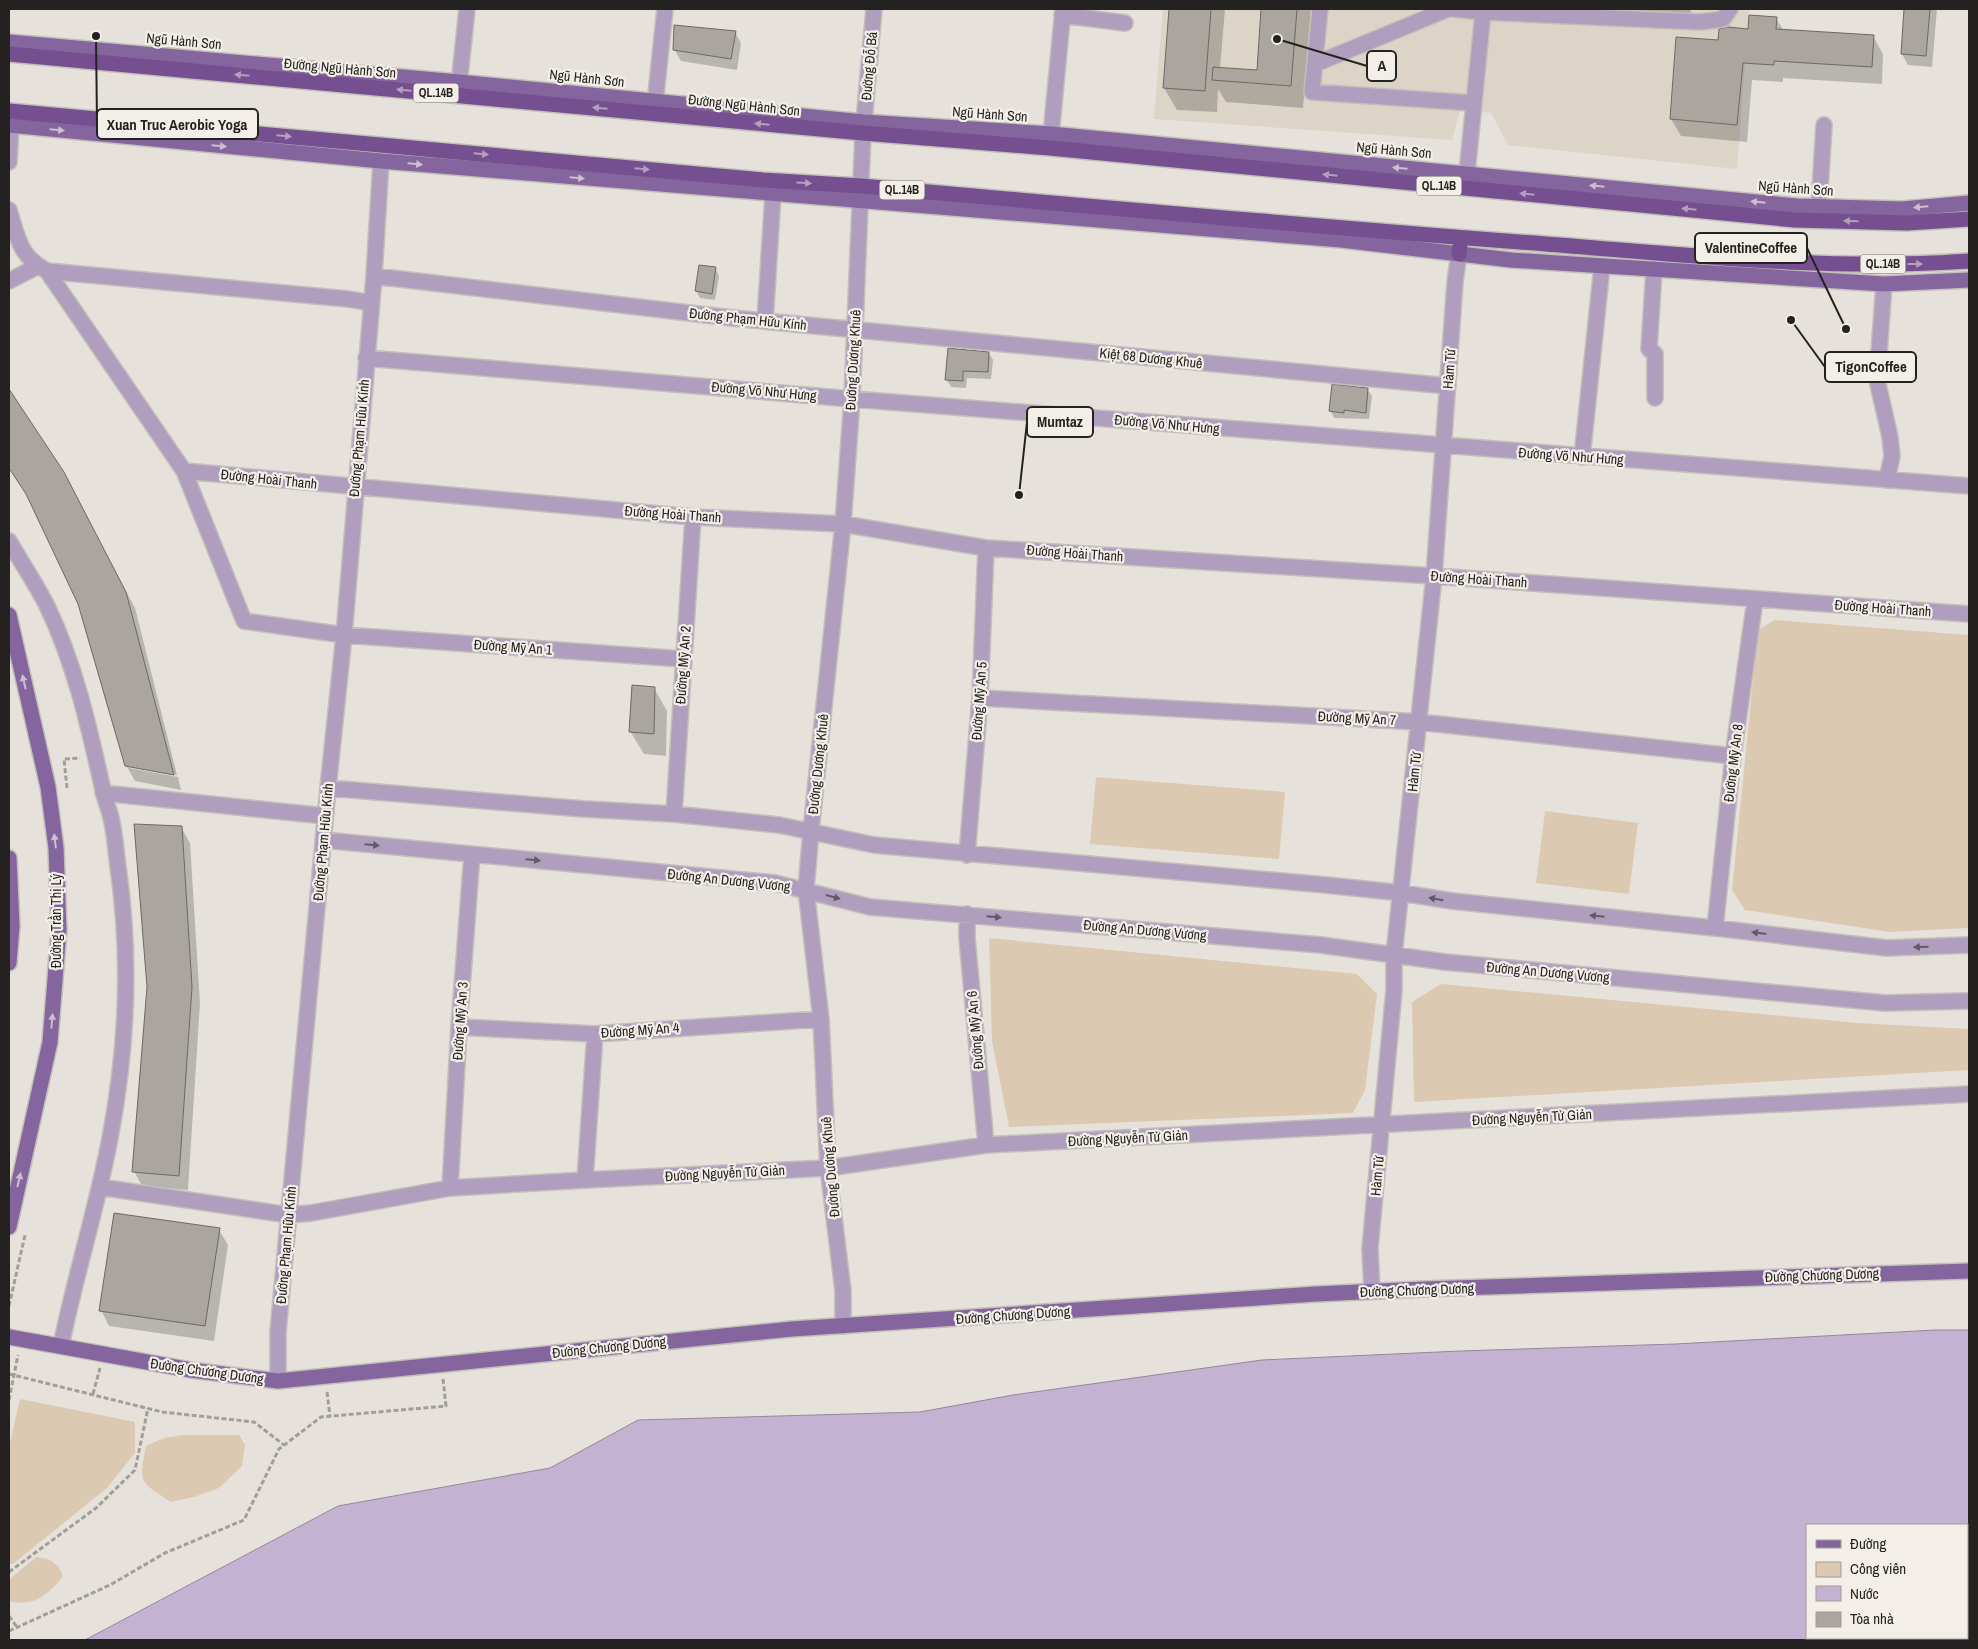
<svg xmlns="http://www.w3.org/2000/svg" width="1978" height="1649" viewBox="0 0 1978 1649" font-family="'Archivo Narrow',sans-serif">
<rect width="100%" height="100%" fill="#e6e2db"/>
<path fill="#ddd4c8" d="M1163,9h586l-12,160 -229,-24 -17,-32 -31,-3 -8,30 -298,-21z"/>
<path fill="#dbcab1" d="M1774,620l195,15v293l-79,4 -145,-22 -13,-20 26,-260z
M1096,777l189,15 -6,67 -189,-15z
M1545,811l93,12 -9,71 -93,-11z
M989,938l368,36 20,20 -12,96 -12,23 -344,14 -17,-86z
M1441,984l417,39 111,6v41l-555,32 -2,-100z
M20,1399l115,23v31l-28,35 -94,76h-4v-117z
M183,1435h56l6,10 -3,21 -23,22 -25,9 -23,5c-31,-20 -33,-18 -25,-56l18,-8z
M36,1557c15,2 22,5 27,20 -16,18 -28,30 -54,24l1,-22z"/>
<path fill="#c4b2d2" stroke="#94879d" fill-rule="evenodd" d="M1935,1330h34v310h-1884l253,-134 212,-38 88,-48 282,-8 93,-17 249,-35 198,-9 215,-7zM1807,1525h160v113h-160z"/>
<path fill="#0003" d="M1170,9h55l-5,59 38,3 5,-62h48l-8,99 -77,-6 -8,-13 -1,23 -40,-2 -13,-22z
M1593,9h98l-1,8z
M1906,9h31l-5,58 -24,-2 -6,-11z
M1776,18l8,13 89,5 10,18 -1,30 -99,-6v4l-31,-2 -5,62 -66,-6 -10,-17 48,-77z
M735,32l6,11 -4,27 -56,-9 -7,-12z
M715,268l4,8 -4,24 -15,-2 -4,-7z
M989,353l4,7 -2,19 -24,-1 -1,10 -15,-1 -4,-7z
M1367,389l5,7 -3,23 -35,-1 -4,-8z
M9,391l54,82 72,135 42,167 -48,-10v3l49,9 3,13 -46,-9 -9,-16 -46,-161 -49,-103 -22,-33z
M654,688l13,23 -1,45 -22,-2 -14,-23z
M181,827l9,16 10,160 -12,187 -46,-4 -8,-15z
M219,1230l9,15 -14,96 -105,-15 -8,-16z"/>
<path fill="#aaa59f" stroke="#6c6862" d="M1169,9h42l-6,82 -42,-3z
M1261,9h36l-6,77 -79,-6 1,-13 44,3z
M1904,9h26l-4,47 -25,-2z
M1749,15l28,2 -1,12 98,6 -2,32 -98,-6v4l-31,-2 -6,62 -67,-6 6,-82 42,3 1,-11 9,-2 20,2z
M674,25l62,6 -5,28 -58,-9z
M699,265l17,2 -4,27 -17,-3z
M948,348l41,4 -1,20 -25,-1v10l-18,-1z
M1332,384l36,4 -2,25 -22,-3v3l-15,-2z
M9,389l55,83 62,120 48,183 -49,-9 -47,-162 -52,-110 -17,-26z
M632,685l23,2 -1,47 -25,-2z
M134,824l48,2 10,161 -13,189 -47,-4 15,-185z
M114,1213l106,15 -15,98 -106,-15z"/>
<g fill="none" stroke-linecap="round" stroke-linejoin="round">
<g stroke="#c3bfb9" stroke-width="18">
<path id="minor" d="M1320,9l-8,83 161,11
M1452,9l31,3 1,-3
M1062,15l63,8
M1315,64l133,-55
M458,94l9,-85
M654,113l11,-104
M1050,146l13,-137
M9,162l2,-36
M1467,173l16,-161 217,10 23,-3 7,-10
M1819,207l5,-82
M9,210c9,28 10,46 38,61l137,200 60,150 100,14 339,24
M1654,269l-5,80 6,5v44
M47,271l301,28 23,4
M374,276l358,42 716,68
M9,281l29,-15
M1884,284l-7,96 13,57 2,19 -5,24
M765,321l8,-127
M366,358l486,41 1117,87
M1582,457l20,-191
M184,471l509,46 150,7 143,24 448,28 535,38
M9,541c12,21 27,43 38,65 28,58 42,121 56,184 2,11 7,21 9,32 3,15 4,30 6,45 13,90 9,182 -8,271 -13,70 -35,138 -49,208
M980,698l439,24 314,34
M328,788l256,21 90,5 105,11 95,20 452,40 76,8 50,8 263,27 172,20 82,-3
M103,793l222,23
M674,814l19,-297
M323,840l452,43 95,24 451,38 124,17 440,41 84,-2
M967,855l13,-157 6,-150
M967,914v24l19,207
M1715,928l18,-172 22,-156
M459,1027l136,7 226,-15
M585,1180l10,-146
M100,1187l189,28 22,-2 139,-25 135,-8 243,-12 158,-23 983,-51
M450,1188l9,-161 13,-173
M1372,1291l-2,-43 24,-258v-35l40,-379 21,-294 4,-28
M843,1326v-35l-15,-123 -7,-149 -15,-130 5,-58 32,-307 9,-125 11,-266 11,-124
M278,1381v-49l50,-544 16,-153 30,-359 7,-115"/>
</g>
<g stroke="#c3bfb9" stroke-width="18">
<path id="major" d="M9,42l450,40 405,40 187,12 746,72 105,3 67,-6
M9,125l372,36 960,79 170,20 373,24 85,-4
M9,615l39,172 8,61 3,82 -9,112 -41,185
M9,858l3,68 -3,37
M9,1337l182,33 87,11 514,-52 524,-35 109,-5 544,-18"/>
</g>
<g stroke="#c3bfb9" stroke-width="18">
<path id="highway" d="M9,54l854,79 187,15 745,72 112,3 62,-4
M9,111l754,69 98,6c228,20 456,41 685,58 141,11 282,27 423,17
M1459,254l2,-16"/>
</g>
<path stroke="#a19e98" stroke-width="3" stroke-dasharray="5 2.5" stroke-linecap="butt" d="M67,788l-3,-29 16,-1
M9,1306l16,-71
M9,1374l153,38 92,10 30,23
M327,1392l3,24
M93,1394l7,-26
M9,1400l9,-45
M9,1572l87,-64 39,-38 13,-62
M9,1616l8,11
M9,1631l101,-46 55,-32 79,-33 35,-71 42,-32 125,-11 -3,-27"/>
<use href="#minor" stroke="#b09ebe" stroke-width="15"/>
<use href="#major" stroke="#85659d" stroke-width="15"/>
<use href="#highway" stroke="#754f90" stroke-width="15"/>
</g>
<defs><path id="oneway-solid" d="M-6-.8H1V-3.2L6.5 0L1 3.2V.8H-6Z" transform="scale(1.25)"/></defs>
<g fill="#b49fbc">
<use href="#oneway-solid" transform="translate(242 75) rotate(-175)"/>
<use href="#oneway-solid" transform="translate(404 90) rotate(-175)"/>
<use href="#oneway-solid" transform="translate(600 108) rotate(-175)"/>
<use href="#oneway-solid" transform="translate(762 124) rotate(-175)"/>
<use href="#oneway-solid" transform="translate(284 136) rotate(5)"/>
<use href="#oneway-solid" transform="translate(481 154) rotate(5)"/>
<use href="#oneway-solid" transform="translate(642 169) rotate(5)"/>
<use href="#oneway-solid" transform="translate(1330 175) rotate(-174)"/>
<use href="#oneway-solid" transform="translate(804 183) rotate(3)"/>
<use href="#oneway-solid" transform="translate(1527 194) rotate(-174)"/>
<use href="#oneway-solid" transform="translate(1689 209) rotate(-174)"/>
<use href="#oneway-solid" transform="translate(1851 221) rotate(-178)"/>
<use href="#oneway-solid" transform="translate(1915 264)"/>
</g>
<g fill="#ccbfce">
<use href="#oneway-solid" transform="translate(57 130) rotate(5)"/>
<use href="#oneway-solid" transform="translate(219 146) rotate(5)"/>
<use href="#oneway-solid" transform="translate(415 164) rotate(5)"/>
<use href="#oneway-solid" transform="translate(1400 168) rotate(-175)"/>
<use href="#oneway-solid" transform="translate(577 178) rotate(5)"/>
<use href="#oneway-solid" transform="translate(1597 186) rotate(-174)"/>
<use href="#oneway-solid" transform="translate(1758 202) rotate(-174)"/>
<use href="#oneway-solid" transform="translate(1921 207) rotate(175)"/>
<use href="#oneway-solid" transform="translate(24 682) rotate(-103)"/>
<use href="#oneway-solid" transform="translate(55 841) rotate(-97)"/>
<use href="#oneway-solid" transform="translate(52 1021) rotate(-85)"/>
<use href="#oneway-solid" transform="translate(19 1180) rotate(-77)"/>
</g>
<g fill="#635a67">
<use href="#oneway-solid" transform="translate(372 845) rotate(5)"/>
<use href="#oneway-solid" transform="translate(533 860) rotate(5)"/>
<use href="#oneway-solid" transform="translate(833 897) rotate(15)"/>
<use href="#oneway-solid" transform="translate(1436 899) rotate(-170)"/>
<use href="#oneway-solid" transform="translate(1597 916) rotate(-174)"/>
<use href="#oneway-solid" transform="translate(994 917) rotate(5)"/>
<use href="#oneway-solid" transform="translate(1759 933) rotate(-173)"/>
<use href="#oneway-solid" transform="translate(1921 947) rotate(178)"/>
</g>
<g text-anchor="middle" stroke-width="4.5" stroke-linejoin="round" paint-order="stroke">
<g fill="#f3efe8" stroke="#62605c" stroke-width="1">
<rect x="413.5" y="83.5" width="45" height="19" rx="4"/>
<rect x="1416.5" y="176.5" width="45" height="19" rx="4"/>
<rect x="879.5" y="180.5" width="45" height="19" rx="4"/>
<rect x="1860.5" y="254.5" width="45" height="19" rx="4"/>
</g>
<g font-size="12" font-weight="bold" fill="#242220">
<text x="436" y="97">QL.14B</text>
<text x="1439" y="190">QL.14B</text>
<text x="902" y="194">QL.14B</text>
<text x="1883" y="268">QL.14B</text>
</g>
<g font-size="14" fill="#242220" stroke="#f3efe8">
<text transform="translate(184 41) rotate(5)" y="5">Ngũ Hành Sơn</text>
<text transform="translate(869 66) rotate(-85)" y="5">Đường Đỗ Bá</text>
<text transform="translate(340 68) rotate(5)" y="5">Đường Ngũ Hành Sơn</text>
<text transform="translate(587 78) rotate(6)" y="5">Ngũ Hành Sơn</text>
<text transform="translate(744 105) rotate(6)" y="5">Đường Ngũ Hành Sơn</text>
<text transform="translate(990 114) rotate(4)" y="5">Ngũ Hành Sơn</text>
<text transform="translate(1394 150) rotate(5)" y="5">Ngũ Hành Sơn</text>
<text transform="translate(1796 188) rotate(4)" y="5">Ngũ Hành Sơn</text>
<text transform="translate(748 319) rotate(6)" y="5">Đường Phạm Hữu Kính</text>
<text transform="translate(1151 358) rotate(6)" y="5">Kiệt 68 Dương Khuê</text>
<text transform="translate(853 360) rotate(-87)" y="5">Đường Dương Khuê</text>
<text transform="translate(1449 369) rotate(-86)" y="5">Hàm Tử</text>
<text transform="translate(764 391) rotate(5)" y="5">Đường Võ Như Hưng</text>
<text transform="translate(1167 424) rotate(5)" y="5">Đường Võ Như Hưng</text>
<text transform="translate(359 438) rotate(-85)" y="5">Đường Phạm Hữu Kính</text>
<text transform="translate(1571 456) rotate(4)" y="5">Đường Võ Như Hưng</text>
<text transform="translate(269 479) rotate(6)" y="5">Đường Hoài Thanh</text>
<text transform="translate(673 514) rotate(4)" y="5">Đường Hoài Thanh</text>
<text transform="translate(1075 553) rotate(4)" y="5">Đường Hoài Thanh</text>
<text transform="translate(1479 579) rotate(4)" y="5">Đường Hoài Thanh</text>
<text transform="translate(1883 608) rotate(4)" y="5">Đường Hoài Thanh</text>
<text transform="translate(513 647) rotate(4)" y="5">Đường Mỹ An 1</text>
<text transform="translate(683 665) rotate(-86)" y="5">Đường Mỹ An 2</text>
<text transform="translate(979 701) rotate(-86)" y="5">Đường Mỹ An 5</text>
<text transform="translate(1357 718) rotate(3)" y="5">Đường Mỹ An 7</text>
<text transform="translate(1733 763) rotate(-83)" y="5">Đường Mỹ An 8</text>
<text transform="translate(818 764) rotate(-84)" y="5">Đường Dương Khuê</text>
<text transform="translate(1414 772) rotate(-84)" y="5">Hàm Tử</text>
<text transform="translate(323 842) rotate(-85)" y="5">Đường Phạm Hữu Kính</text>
<text transform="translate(729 880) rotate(6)" y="5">Đường An Dương Vương</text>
<text transform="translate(56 921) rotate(-90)" y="5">Đường Trần Thị Lý</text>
<text transform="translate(1145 930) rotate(5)" y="5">Đường An Dương Vương</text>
<text transform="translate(1548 972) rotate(5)" y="5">Đường An Dương Vương</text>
<text transform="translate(460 1021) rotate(-86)" y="5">Đường Mỹ An 3</text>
<text transform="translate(640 1030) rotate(-4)" y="5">Đường Mỹ An 4</text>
<text transform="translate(975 1030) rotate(-95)" y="5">Đường Mỹ An 6</text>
<text transform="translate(1532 1117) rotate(-3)" y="5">Đường Nguyễn Tử Giản</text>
<text transform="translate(1128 1138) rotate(-3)" y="5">Đường Nguyễn Tử Giản</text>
<text transform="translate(830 1167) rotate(-95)" y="5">Đường Dương Khuê</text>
<text transform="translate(725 1173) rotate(-3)" y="5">Đường Nguyễn Tử Giản</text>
<text transform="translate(1377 1176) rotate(-85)" y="5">Hàm Tử</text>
<text transform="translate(286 1245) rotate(-85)" y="5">Đường Phạm Hữu Kính</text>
<text transform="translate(1822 1275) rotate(-2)" y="5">Đường Chương Dương</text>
<text transform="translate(1417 1290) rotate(-2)" y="5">Đường Chương Dương</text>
<text transform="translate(1013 1315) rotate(-4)" y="5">Đường Chương Dương</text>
<text transform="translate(609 1347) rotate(-6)" y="5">Đường Chương Dương</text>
<text transform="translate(207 1371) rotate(8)" y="5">Đường Chương Dương</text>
</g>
</g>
<path fill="none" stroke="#242220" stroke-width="2" d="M1277 39L1367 66M96 36L97 124M1846 329L1807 248M1791 320L1825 367M1019 495L1027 422"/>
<g fill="#242220" stroke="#f3efe8" stroke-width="2">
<circle cx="1277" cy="39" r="5"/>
<circle cx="96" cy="36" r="5"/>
<circle cx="1846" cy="329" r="5"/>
<circle cx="1791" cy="320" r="5"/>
<circle cx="1019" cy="495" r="5"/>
</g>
<g fill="#f3efe8" stroke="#242220" stroke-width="2">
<rect x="1367" y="51" width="29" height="30" rx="5"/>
<rect x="97" y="109" width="161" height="30" rx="5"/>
<rect x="1695" y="233" width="112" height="30" rx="5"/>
<rect x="1825" y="352" width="91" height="30" rx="5"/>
<rect x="1027" y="407" width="66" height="30" rx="5"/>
</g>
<g font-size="15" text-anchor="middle" font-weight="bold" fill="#242220">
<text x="1382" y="71">A</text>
<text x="177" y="130">Xuan Truc Aerobic Yoga</text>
<text x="1751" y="253">ValentineCoffee</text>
<text x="1871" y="372">TigonCoffee</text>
<text x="1060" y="427">Mumtaz</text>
</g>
<rect width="1978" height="1649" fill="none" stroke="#242220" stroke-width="20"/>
<rect x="1806" y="1524" width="162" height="115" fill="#f3efe8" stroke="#a09d98"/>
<rect x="1816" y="1540" width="25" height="8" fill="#85659d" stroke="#a09d98"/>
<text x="1850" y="1549" font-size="15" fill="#242220">Đường</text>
<rect x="1816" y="1562" width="25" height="15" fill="#dbcab1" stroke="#a09d98"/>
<text x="1850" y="1574" font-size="15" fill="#242220">Công viên</text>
<rect x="1816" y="1586" width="25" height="15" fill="#c4b2d2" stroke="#a09d98"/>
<text x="1850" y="1599" font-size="15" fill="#242220">Nước</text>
<rect x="1816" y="1612" width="25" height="15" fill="#aaa59f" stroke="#a09d98"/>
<text x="1850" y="1624" font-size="15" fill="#242220">Tòa nhà</text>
</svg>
